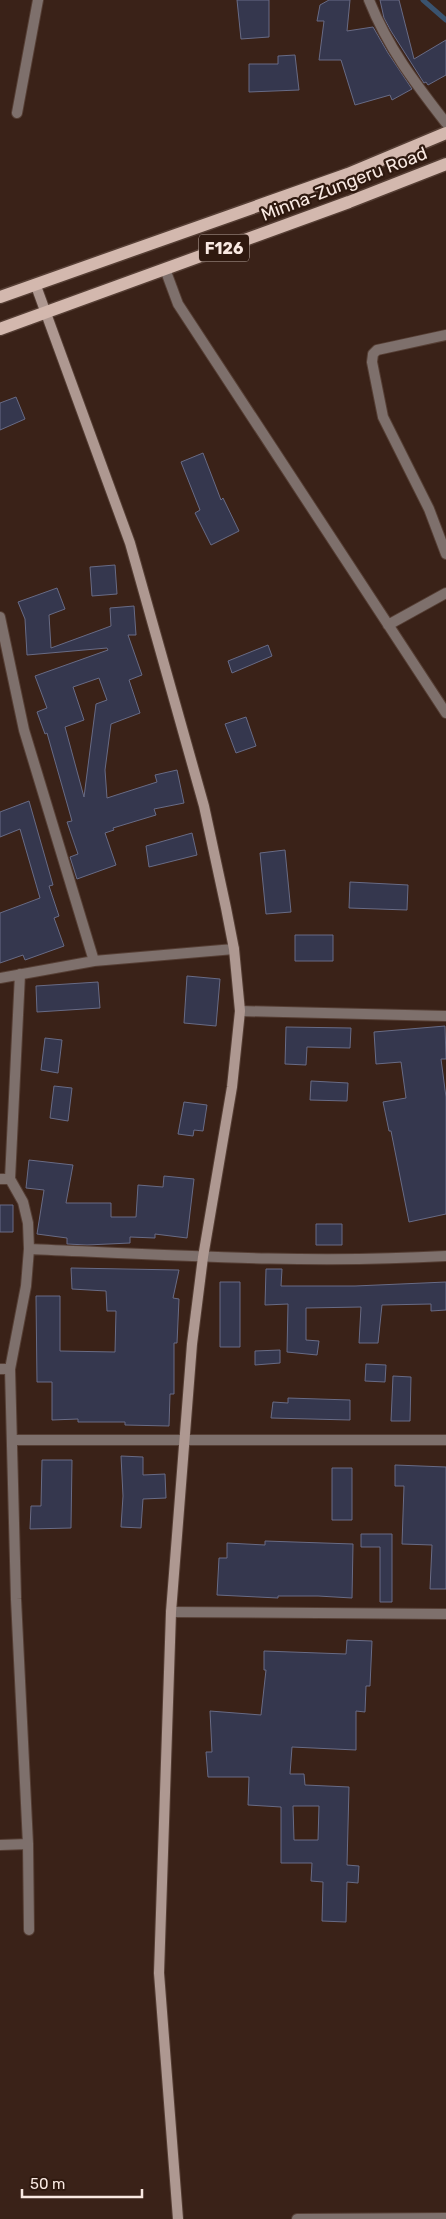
<svg xmlns="http://www.w3.org/2000/svg" width="446" height="2219" viewBox="0 0 446 2219" font-family="Rubik,sans-serif">
<rect width="100%" height="100%" fill="#3a2218"/>
<g fill="none" stroke-linecap="round" stroke-linejoin="round">
<path stroke="#3a536f" stroke-width="5" d="M423,0l23,20"/>
</g>
<path fill="#35374e" stroke="#686b85" fill-rule="evenodd" d="M237,0h32v37l-28,2z
M329,0h21l-3,31 26,-4 15,26 24,36 -20,11 -2,-5 -35,10 -14,-45h-22l5,-39h-7l3,-16z
M380,0h19l15,59 32,-19v35l-18,10 -2,-3 -2,1 -33,-52 -7,-13z
M295,55l4,35 -50,2v-28h29v-8z
M16,397l9,22 -25,11v-27z
M203,453l18,47 2,-2 16,33 -28,14 -16,-32 5,-3 -19,-48z
M115,565l2,29 -25,2 -2,-29z
M57,588l8,21 -16,6 2,33 60,-22 -1,-18 24,-2 2,29h-8l14,40 -13,5 11,33 -29,11 -6,46 2,28 50,-16 -2,-7 22,-5 7,33 -30,6 2,6 -43,13 1,2 -9,3 11,32 -39,14 -7,-22 8,-3 -11,-32 5,-1 -25,-88 -2,1 -8,-22 10,-4 -12,-32 73,-26 -1,-2 -80,7 -2,-36 -7,-17zM99,678l8,22 -11,4 -12,93 -19,-70 19,-7 -11,-33z
M268,645l4,11 -40,17 -4,-12z
M246,717l10,29 -20,7 -11,-29z
M29,801l24,84 -4,1 10,30 -5,2 10,28 -39,14 -2,-5 -23,8v-50l40,-15 -20,-69 -20,8v-25z
M192,833l5,22 -48,12 -3,-21z
M285,850l6,62 -25,2 -6,-61z
M350,882l58,3 -1,25 -58,-2z
M295,935h38v26h-38z
M187,976l33,3 -4,47 -32,-3z
M98,982l2,26 -63,4 -1,-26z
M445,1026l1,33h-5l5,38v117l-37,8 -18,-91h-2l-6,-29 23,-4 -5,-36 -25,2 -2,-32z
M286,1027l65,1 -1,20 -43,-1 -1,18 -21,-1z
M45,1038l17,2 -4,33 -17,-3z
M311,1081l37,2 -1,18 -37,-1z
M54,1086l18,2 -4,33 -18,-3z
M184,1102l23,3 -4,26 -9,-1 -1,6 -15,-2z
M29,1160l44,5 -7,38h45v14h25l2,-32 25,2 1,-11 30,3 -7,59 -32,-4v4l-25,-1v6l-43,2 -20,-1v-6l-30,-4 7,-44 -18,-2z
M0,1205h13v27h-13z
M316,1224h26v21h-26z
M71,1268l108,2 -6,28 6,1 -2,44h-3v51h-4l-1,32 -44,-1v-3h-47v-3l-26,1v-38h-15l-1,-86h24v55l55,1 1,-41h-9l-1,-20 -34,-2z
M266,1269h16l-1,17h74l91,-4v28l-15,1v-7l-49,1 -4,38h-19l2,-36 -55,1v32l13,1 -2,14 -30,-3 1,-48 -23,1z
M220,1282h20v65h-20z
M280,1350v13l-25,2v-14z
M366,1364l20,1 -1,17 -20,-1z
M393,1376l18,1 -1,44h-19z
M288,1398l62,2v20l-79,-2 2,-16 15,1z
M121,1456l22,1v18l22,-1 1,24 -23,1 -2,29 -20,-1 2,-31z
M42,1460h30l-1,68 -41,1 1,-23h10z
M395,1465l51,2v122h-16l2,-44 -30,-1 2,-58h-9z
M332,1468h20v52h-20z
M361,1534h31v68h-12v-55h-19z
M265,1541l88,3 -1,54 -34,-2h-40v2l-61,-3 2,-37h8v-15l38,2z
M347,1640l25,1 -2,45h-4l-1,26 -9,-1v39l-64,-3 -2,27h14l1,11 44,2 -2,78 12,1 -1,17 -11,-1 -1,40 -24,-1 1,-39 -12,-1 1,-18h-31v-56l-33,-2 1,-28h-41l-2,-25h6l-2,-41 51,4 5,-45h-2v-19l82,3zM293,1806h26l-1,34h-24z"/>
<g fill="none" stroke-linecap="round" stroke-linejoin="round">
<g stroke="#553e34" stroke-width="12">
<path id="street" d="M369,0c19,48 46,83 77,123
M17,113l21,-113
M165,269l13,35 268,409
M446,335l-69,15 -4,4 -1,8 11,55 46,92 17,45
M0,617l24,113 70,231
M388,625l58,-32
M20,974l-10,205 13,23 5,21 1,26 -3,37 -16,83 6,230 12,245 1,86
M0,978l94,-17 140,-12
M240,1011l206,5
M0,1179h10
M29,1249c139,6 278,15 417,7
M0,1369h10
M12,1440h434
M171,1612l275,2
M0,1845l28,-1
M297,2219l149,-1"/>
</g>
<g stroke="#553e34" stroke-width="12">
<path id="secondary" d="M36,286l94,257 74,263 22,102 8,41 6,62 -8,76 -29,170 -11,87 -21,268 -12,361 19,246"/>
</g>
<g stroke="#553e34" stroke-width="15">
<path id="primary" d="M0,297l348,-123 98,-41
M0,329l349,-127 97,-38"/>
</g>
<use href="#street" stroke="#7e706c" stroke-width="10"/>
<use href="#secondary" stroke="#ae9891" stroke-width="10"/>
<use href="#primary" stroke="#d3b8ae" stroke-width="12"/>
</g>
<g text-anchor="middle" stroke-width="4.5" stroke-linejoin="round" paint-order="stroke">
<rect fill="#2f190f" stroke="#bcaba3" stroke-width="1" x="199" y="234.5" width="50" height="27" rx="4"/>
<g font-size="16" font-weight="bold" fill="#f9e9e2">
<text x="224" y="254">F126</text>
</g>
<g font-size="18" fill="#f9e9e2" stroke="#2f190f">
<text transform="translate(344 184) rotate(-21)" y="6">Minna-Zungeru Road</text>
</g>
</g>
<path d="M22 2189v8h120v-8" fill="none" stroke="#f9e9e2" stroke-width="2.5"/>
<text x="30" y="2189" font-size="15" fill="#f9e9e2" stroke="#2f190f" stroke-width="4" paint-order="stroke">50 m</text>
</svg>
